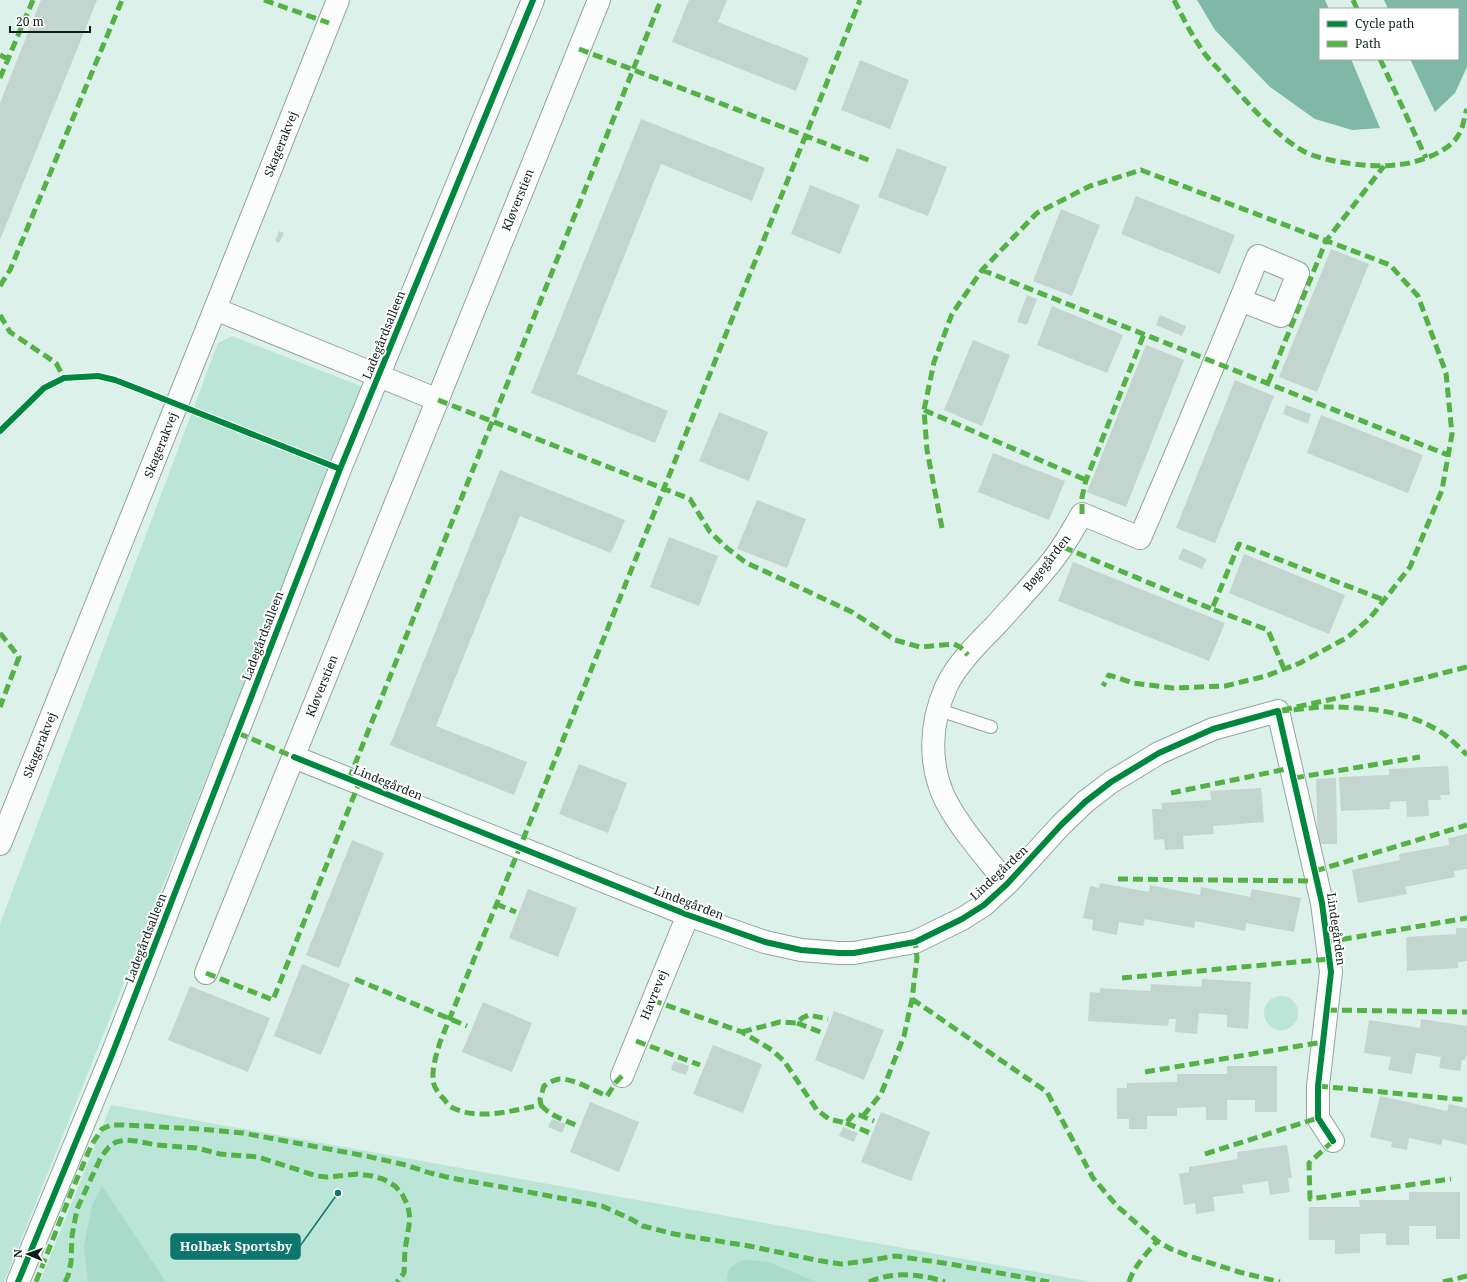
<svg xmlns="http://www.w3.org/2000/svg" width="1467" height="1282" viewBox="0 0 1467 1282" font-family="'Noto Serif',serif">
<rect width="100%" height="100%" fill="#dbf1e9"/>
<path fill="#bae5d7" d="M232,336l131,51 -359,895h-4v-358l218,-581z
M1264 1013a17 17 0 1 1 34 0a17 17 0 1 1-34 0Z
M111,1105l981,177h-1052z"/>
<path fill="#a9daca" d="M102,1186l58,87 5,9h-77l-4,-36 8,-41z
M745,1260l24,2 47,20h-89c0,-15 5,-17 18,-22z"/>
<path fill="#80b8a8" d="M1197,0h128l4,9h-9v50h31l29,69 -28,2 -37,-11 -45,-32 -55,-57z
M1384,0h83v67l-12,26 -20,19 -25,-53h48v-50h-70z"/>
<path fill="#c3d5cf" d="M41,0h56l-97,240v-137z
M689,0h38l-9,22 91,36 -13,33 -124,-49z
M860,60l49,20 -19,49 -49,-19z
M641,119l124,49 -13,33 -91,-37 -84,210 91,37 -13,32 -124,-50z
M897,148l50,19 -19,49 -50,-19z
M810,185l50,20 -20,49 -49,-20z
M1136,196l99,39 -15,39 -99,-40z
M1061,209l39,16 -28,71 -39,-15z
M279,231l5,2 -5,10 -4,-2z
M1331,249l38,15 -52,128 -38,-15z
M1027,295l10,4 -10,26 -10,-3z
M1052,306l71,29 -16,38 -70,-28z
M1160,315l26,11 -4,10 -26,-11z
M973,340l37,15 -28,71 -38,-16z
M1146,345l38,15 -58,147 -39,-15z
M1235,380l39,16 -59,147 -39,-15z
M1286,405l25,9 -3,10 -25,-10z
M719,412l49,20 -19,49 -50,-20z
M1321,415l102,40 -15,38 -101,-40z
M993,453l72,28 -16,39 -71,-28z
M500,470l125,50 -14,33 -91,-37 -84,210 91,36 -13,33 -124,-50z
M757,500l49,19 -19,49 -50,-19z
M669,537l49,19 -19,50 -49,-19z
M1183,548l24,11 -5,10 -24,-10z
M1244,554l101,41 -16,39 -100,-41z
M1073,562l152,61 -16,38 -151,-60z
M579,764l48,19 -19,50 -49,-19z
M1448,766l2,29h-10l1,5h-13l1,16 -22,1 -1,-16 -16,1v7l-49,2 -2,-34 50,-2v-6z
M1336,778l1,66h-19l-2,-65z
M1261,788l3,34 -51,4 1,8 -31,2 1,13 -19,1 -1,-11 -10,1 -2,-31h10l-1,-6 50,-3 -1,-9z
M1467,834v35l-13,2 1,6 -50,10 2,7 -49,9 -6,-33 48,-10 -1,-6 50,-9 -1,-7z
M352,840l32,13 -45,115 -33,-13z
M1100,883l49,9 1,-7 50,10 1,-8 49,10 2,-8 49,9 -7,34 -48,-9 -1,8 -50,-10 -1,7 -49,-9 -2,7 -24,-4 -2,13 -25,-5 1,-10 -10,-2 7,-32 9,2z
M528,889l49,19 -19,49 -49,-19z
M1456,928h11v33l-9,1v6l-51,3 -1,-34 50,-3z
M302,964l48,20 -29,71 -47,-19z
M1202,979l49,3 -3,47 -21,-2v-12l-28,-2 -2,21 -22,-2 1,-13h-7l-1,7 -80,-5 2,-29 10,1v-5l50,3 1,-7 50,3z
M190,986l80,32 -22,54 -80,-32z
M483,1002l49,21 -20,49 -50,-20z
M834,1011l50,19 -20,50 -49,-20z
M1421,1019l46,7v26l-2,8h-3l-2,11 -21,-3 2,-11 -25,-4 -4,21 -24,-4 3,-13 -27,-4 5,-33 51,8z
M713,1045l49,19 -19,49 -50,-19z
M674,1061l15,5 -3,9 -15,-5z
M1227,1066h50v46h-22v-12h-28v20h-21v-13l-29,1v8h-30v13h-18v-10h-12v-31h10v-5l50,-1v-8h50z
M1380,1096l67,15 2,-7 18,4v37l-24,-6 -2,6 -32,-7 -2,12 -16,-3 1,-5 -22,-5z
M590,1102l49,20 -20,50 -49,-20z
M881,1112l49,20 -19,49 -50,-19z
M552,1119l14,5 -4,9 -14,-6z
M843,1127l15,6 -4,9 -15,-6z
M1287,1145l5,33h-4l2,14 -20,3 -2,-14 -26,4 2,8 -31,4 2,14 -19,3 -1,-11 -11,2 -5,-31 10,-2v-5l49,-8 -1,-7z
M1409,1192h51v47h-24v-13h-27v19h-23v-12l-26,1v19l-25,1v-14h-26v-33h51l-1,-7h50z"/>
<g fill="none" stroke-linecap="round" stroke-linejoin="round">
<g stroke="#94a49e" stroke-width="14">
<path id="service" d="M939,710l52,17"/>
</g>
<g stroke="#94a49e" stroke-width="24">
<path id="minor" d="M215,309l223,91
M294,757l394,158 77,27 36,8 38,3h15l61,-11 47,-23 22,-14 23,-21 54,-59 24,-23 26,-20 48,-29 54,-24 65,-18 44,192 9,69 -13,114v32l15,23
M1007,884c-21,-27 -45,-53 -61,-83 -18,-36 -16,-78 0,-114 10,-22 32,-44 49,-61 16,-18 33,-36 48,-54 16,-18 27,-37 39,-58l58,24c40,-93 80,-187 118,-282l40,17 -17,43 -41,-16
M206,973l393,-973
M622,1076l66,-161
M18,1282l93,-225 229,-588 193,-469"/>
</g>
<g stroke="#94a49e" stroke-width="24">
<path id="tertiary" d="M0,844l215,-535 123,-309"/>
</g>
<use href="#service" stroke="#fafdfc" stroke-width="12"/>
<use href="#minor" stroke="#fafdfc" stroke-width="22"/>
<use href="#tertiary" stroke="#fafdfc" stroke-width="22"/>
<path stroke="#54b145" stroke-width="5" stroke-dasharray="10 5" stroke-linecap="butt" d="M264,0l65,23
M1174,0c8,15 15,31 25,45 5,10 14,18 21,26 24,28 51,61 83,80 20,11 69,17 92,14 20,-1 57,-13 65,-33 4,-7 4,-16 7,-23
M1353,0l4,9
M579,49l292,112
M0,55l8,4
M1380,59l46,99
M0,78l33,-78
M982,270l466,185
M0,286l10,-16 112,-270
M0,315l10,17 46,31 8,15
M1268,383l58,-142 58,-75
M438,400l252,99 20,33 17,16 18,14 107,50 43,28 25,7 34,-3 6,3 8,8
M924,410l162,70
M1082,514v-17l4,-17 58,-146
M942,528l-15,-78 -3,-40 10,-48 18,-48 30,-44 55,-57 53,-27 51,-16 249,95 28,31 28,77 6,61 -10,56 -32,77 -40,51 -22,19 -48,26 -34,13 -41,10 -52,2 -40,-5 -24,-8 -6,11
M1063,547l149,62
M0,633l19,24 -19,50
M1467,667l-75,19 -114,25c17,-1 35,-4 52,-4 34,0 74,4 104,21 13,7 23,17 33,27
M1284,669l-16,-39 -56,-21 27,-65 145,56
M238,733l56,24
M1294,778l126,-21
M349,779l312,-779
M1171,793l120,-25
M1315,871l152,-46
M1118,879l199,2
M496,904l20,8
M1327,942l140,-24
M206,973l67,27 86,-217
M1122,978l207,-19
M355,979l112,47
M912,999l135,93 46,86 25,29 39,34 14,8 18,7 50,16 41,10
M652,1000l90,32 30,18 12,11 33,49 12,9 17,4 8,-9 5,1 15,6
M1327,1010l140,2
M797,1023l26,10
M742,1032l38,-10 17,1 5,-5 7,-3 19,4
M636,1041l64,24
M1145,1072l178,-30
M622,1076l-6,6 -9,14c-13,-5 -34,-18 -48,-17 -6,1 -10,4 -15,7l-4,13 1,6c-28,5 -60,16 -88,3 -4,-2 -7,-6 -9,-9 -7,-7 -12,-14 -11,-24 0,-11 4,-22 7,-33l80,-195 340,-847
M1318,1086l149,14
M541,1105c9,11 24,15 37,21
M863,1116l18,-22 23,-58 8,-37 5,-41 -2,-16
M846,1123l24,10
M1333,1141l-24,22 1,36 141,-20
M1205,1154l113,-36
M36,1282l37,-94 19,-44 10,-15 9,-4h13l75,4 44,4 123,23 40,9 24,8 21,5 46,8 105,20 29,13 12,7 31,8 75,12 67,14 25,4 17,-2 38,-6 54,8 99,18
M65,1282l3,-6 3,-14 1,-26 5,-27 24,-52 8,-10 7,-5 10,-2 10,1 21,4 40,3 23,6 38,3 59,19 10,1 31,-3 14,2 11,3 12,7 7,8 6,12 2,13 -5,31 -1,23 -7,9
M869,1282c23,-11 53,-8 76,0
M1129,1282c5,-16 18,-29 28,-41
M1443,1282l24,-6"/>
<g stroke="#fff" stroke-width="8">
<path id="cycleway" d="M0,431l44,-43 20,-10 34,-2 17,4 26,10 199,79
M294,757l394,158 77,27 36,8 38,3h15l61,-11 47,-23 22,-14 23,-21 54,-59 24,-23 26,-20 48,-29 54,-24 65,-18 44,192 9,69 -13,114v32l15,23
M18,1282l93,-225 229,-588 193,-469"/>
</g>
<use href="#cycleway" stroke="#00873e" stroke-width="6"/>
</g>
<g text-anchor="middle" stroke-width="4" stroke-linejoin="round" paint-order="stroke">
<g font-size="12" fill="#0e1d18" stroke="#fff">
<text transform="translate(281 144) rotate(-68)" y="4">Skagerakvej</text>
<text transform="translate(518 200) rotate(-68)" y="4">Kløverstien</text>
<text transform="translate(384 335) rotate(-68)" y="4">Ladegårdsalleen</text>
<text transform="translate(161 445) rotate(-68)" y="4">Skagerakvej</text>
<text transform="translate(1047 563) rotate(-52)" y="4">Bøgegården</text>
<text transform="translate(263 636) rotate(-69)" y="4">Ladegårdsalleen</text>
<text transform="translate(322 686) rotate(-68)" y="4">Kløverstien</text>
<text transform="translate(40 745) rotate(-68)" y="4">Skagerakvej</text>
<text transform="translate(388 783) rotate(22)" y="4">Lindegården</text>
<text transform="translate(999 873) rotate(-43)" y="4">Lindegården</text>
<text transform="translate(689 903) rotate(21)" y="4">Lindegården</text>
<text transform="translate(1336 929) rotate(82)" y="4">Lindegården</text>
<text transform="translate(146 938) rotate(-69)" y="4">Ladegårdsalleen</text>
<text transform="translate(654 995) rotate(-68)" y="4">Havrevej</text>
</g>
</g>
<path fill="none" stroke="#0f766e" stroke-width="1.5" d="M338 1193L300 1246"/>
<circle fill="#0f766e" stroke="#fff" stroke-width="1.5" cx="338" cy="1193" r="4"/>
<rect fill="#0f766e" stroke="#0f766e" stroke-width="1.5" x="171" y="1234" width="129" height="25" rx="4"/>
<g font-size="13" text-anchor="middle" font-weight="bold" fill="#fff">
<text x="236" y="1251">Holbæk Sportsby</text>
</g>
<rect x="1319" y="8" width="140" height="52" fill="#ffffff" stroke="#9fa5a3"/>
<rect x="1327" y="21" width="20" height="6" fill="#00873e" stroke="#9fa5a3"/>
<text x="1355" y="28" font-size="12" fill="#0e1d18">Cycle path</text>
<rect x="1327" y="41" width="20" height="6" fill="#54b145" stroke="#9fa5a3"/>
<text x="1355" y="48" font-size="12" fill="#0e1d18">Path</text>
<g transform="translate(28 1254) rotate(272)" stroke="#ffffff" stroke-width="3" paint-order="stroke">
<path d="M0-3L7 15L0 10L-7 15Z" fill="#0e1d18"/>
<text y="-6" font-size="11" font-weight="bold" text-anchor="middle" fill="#0e1d18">N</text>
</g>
<path d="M10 26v6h80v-6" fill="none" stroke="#0e1d18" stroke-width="2"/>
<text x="16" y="26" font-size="12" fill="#0e1d18" stroke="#ffffff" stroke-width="3" paint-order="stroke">20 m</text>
</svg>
